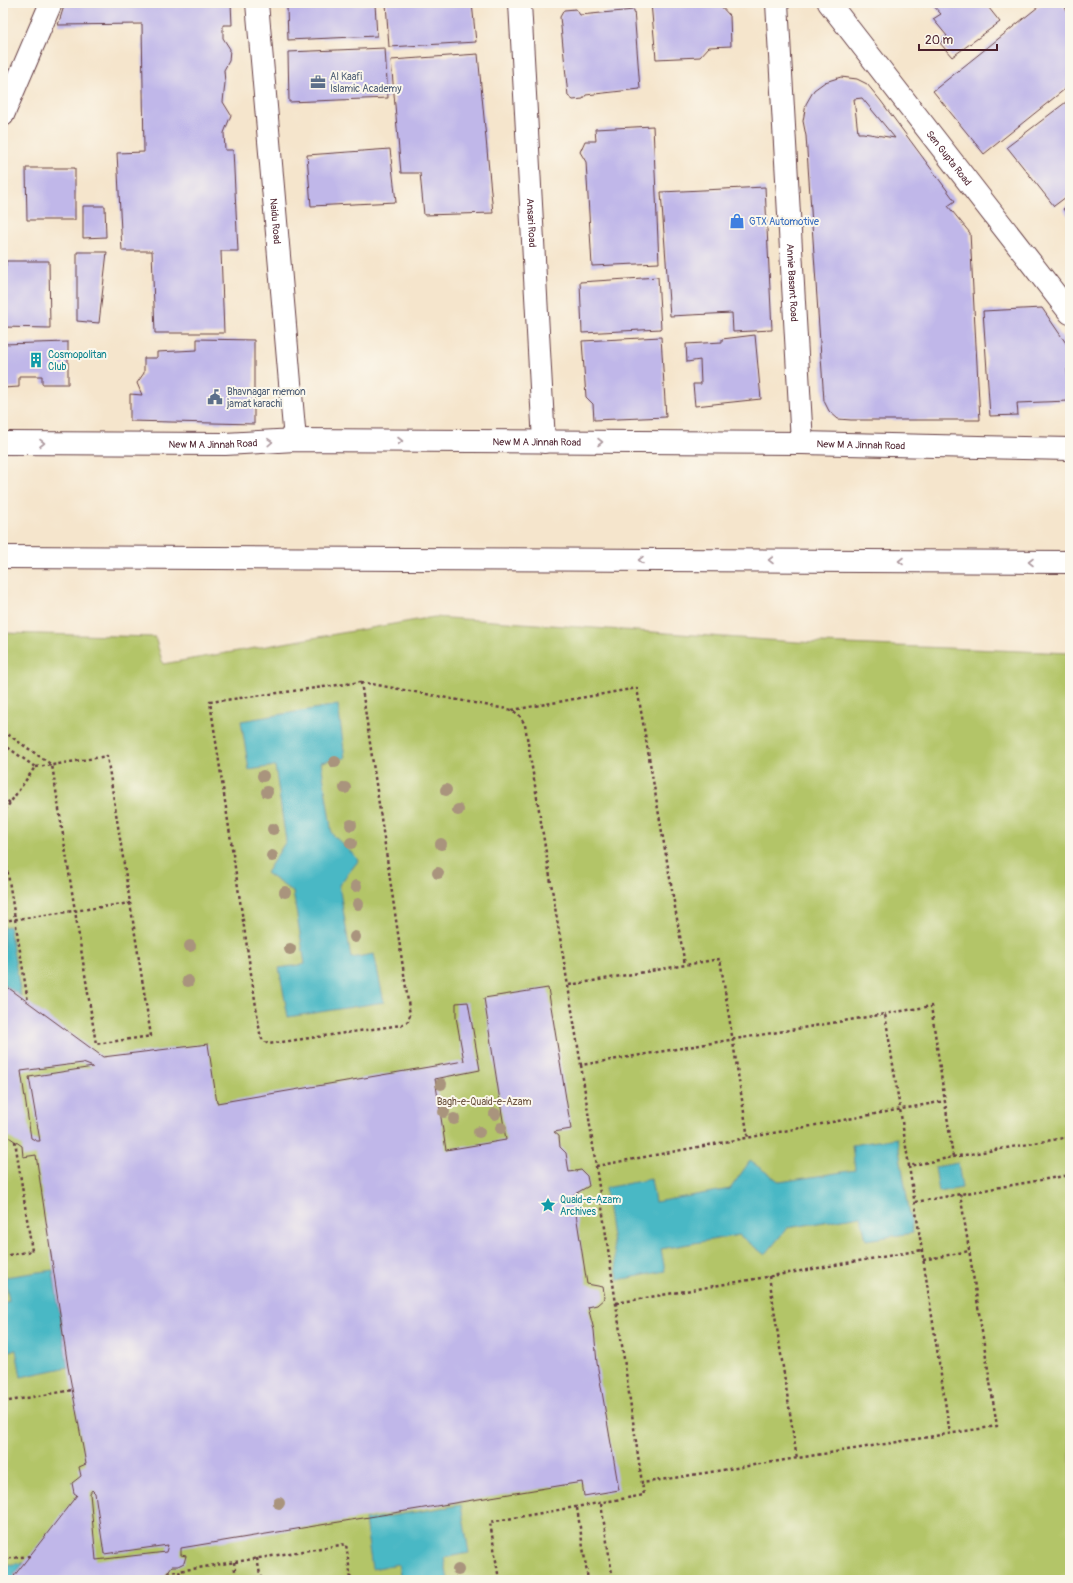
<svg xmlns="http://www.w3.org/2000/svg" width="1073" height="1583" viewBox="0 0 1073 1583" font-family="Pangolin,sans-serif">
<rect width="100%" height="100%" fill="#fbf7ec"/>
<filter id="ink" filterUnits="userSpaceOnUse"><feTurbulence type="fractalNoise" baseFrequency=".025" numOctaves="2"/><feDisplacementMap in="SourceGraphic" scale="8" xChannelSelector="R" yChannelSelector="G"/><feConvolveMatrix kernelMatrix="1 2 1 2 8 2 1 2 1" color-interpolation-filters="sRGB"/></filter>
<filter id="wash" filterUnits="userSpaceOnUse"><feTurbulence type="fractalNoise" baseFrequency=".012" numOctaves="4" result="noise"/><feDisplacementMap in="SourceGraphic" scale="16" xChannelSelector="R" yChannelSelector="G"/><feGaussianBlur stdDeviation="0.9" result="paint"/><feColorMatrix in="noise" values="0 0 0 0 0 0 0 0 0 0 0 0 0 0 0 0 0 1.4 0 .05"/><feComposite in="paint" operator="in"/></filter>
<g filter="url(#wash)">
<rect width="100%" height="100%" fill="#f5e5cc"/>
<path fill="#b3c568" stroke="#7e724a" d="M434,617l363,25 273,11v927h-1067v-947l152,4 8,27z"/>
<path fill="#4ab8c5" stroke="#4a6c78" d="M338,705l7,53 -24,4 11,72 27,26 -20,25 12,73 23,-4 10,48 -96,15 -9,-49 26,-4 -12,-72 -27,-19 20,-32 -11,-75 -26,4 -8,-49z
M9,926l12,70 -15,-10 -3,5v-64z
M897,1138l16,95 -47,7 -5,-24 -74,12 -22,27 -26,-20 -78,14 4,22 -47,9 -13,-92 46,-9 4,23 75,-13 20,-28 30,21 75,-12 -3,-25z
M958,1163l4,25 -23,4 -4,-25z
M53,1270l15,97 -47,10 -5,-27 -13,2v-49l6,-2 -4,-24z
M461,1505l8,48 -25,5 4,22h-47l-3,-16 -26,5 -7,-49z
M24,1563l-10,12 6,5h-17v-15z"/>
<g id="blocks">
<path fill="#c0b7e9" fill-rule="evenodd" d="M65,3h166l1,22h-9v13l7,11 -1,12 -5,9 1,13 -2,19 8,13 -7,18 1,17h8l5,101h-17l3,82h-69l-3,-82h-30l-5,-98 27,-1 -2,-128 -84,1z
M386,3h86l4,39 -87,5z
M651,3h67l12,13 1,30 -22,1 -9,10 -44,2z
M931,3h54l15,19 -48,35 -12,-14 7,-7 -14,-17 8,-5z
M1043,3h18l9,11v71l-86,69 -51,-63z
M375,4l2,32 -89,4 -1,-33z
M576,9l4,6 54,-5 6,79 -54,6 -3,4 -10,1 -5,-4 -8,-79 4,-7z
M385,48l3,50 -99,4 -1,-50z
M478,54l15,159 -69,2 -4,-42h-19l-10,-113z
M841,77l16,2 10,5 14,17 74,100 -7,5 22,27 10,187h-129l-13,-1 -9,-8 -5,-10 -18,-265 -3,-15 3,-17 8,-14 11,-8zM862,98l33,40 -32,-5h-5l-4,-34z
M1070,99v95l-16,12 -47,-59z
M653,126l6,137 -67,3 -6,-104 -6,-10 5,-11h11l-1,-12z
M390,149l6,53 -85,4 -4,-51z
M26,168h49v52h-48z
M765,187l7,143 -39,2 -1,-19 -62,3 -9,-124z
M1070,203v15l-7,-9z
M83,206h22l1,31 -23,1z
M77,252h30l-8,71 -22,-2z
M6,261h43l1,67 -47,-1v-61h3z
M658,277l3,52 -79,4 -2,-51z
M1042,308l28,41v19l-3,1 2,32 -52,2 1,12 -28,1 -7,-105z
M755,335l6,64 -66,7 -2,-22h8l-1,-24 -13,2 -1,-18 36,-2v-3z
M661,337l5,80 -72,3 -1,-16 -7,-7 -4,-56z
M197,339l57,1v84l-124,-3v-27l12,1 -5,-12 7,-10v-15h13v-6l40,-2z
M68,342v42h-26v-8h-23v11l-16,1v-44z
M6,986l97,71 105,-13 9,59 247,-42 -8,-44v-14l12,-1 12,68 -45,9 11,71 60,-10 -22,-142 64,-10 23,141 -17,3 5,4 1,11 6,6 3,19 12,-2 6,6 2,10 -16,9 14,89 16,3 2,11 -8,7 -9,2 6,23 3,33 22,127 -35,6 -2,-14 -401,66v7l5,1 -2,7 -6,3h-6l-10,14h-142l-6,-4 63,-81 -3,-2 -2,-10 9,-7 -2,-9 7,-3 -18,-97 -32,-212 -13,2 -1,-11 -19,-13v-142zM83,1063l10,4 -64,10 11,64h-3l-6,-3 -10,-67zM92,1490l3,3 9,61 64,-9 -2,7 -70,8 -6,-67z"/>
</g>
</g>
<g filter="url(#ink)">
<use href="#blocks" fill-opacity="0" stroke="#643d43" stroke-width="1"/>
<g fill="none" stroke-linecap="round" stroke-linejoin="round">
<g stroke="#643d43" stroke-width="24">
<g id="street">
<path id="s1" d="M257,3l38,437"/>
<path id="s2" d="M520,3l24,439"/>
<path id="s3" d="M777,3l25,440"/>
<path id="s4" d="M829,3l241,310"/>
<path d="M3,115l48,-112"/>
</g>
</g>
<g stroke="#643d43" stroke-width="24">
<g id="primary">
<path id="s5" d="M3,443l222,1 70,-4 507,3 268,6"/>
<path d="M3,557l1067,5"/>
</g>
</g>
<path stroke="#643d43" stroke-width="2.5" stroke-dasharray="3 3" stroke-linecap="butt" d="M361,682l151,28 8,6 5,9 56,340 304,-51 24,152 44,-9 -22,-151 -46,8
M361,682l49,333 -2,6 -7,4 -133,19 -6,-5 -2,-6 -50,-331z
M512,710l125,-22 48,277
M3,731l49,34 55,-9 44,280 -55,8 -44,-279 -17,2 -32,46
M3,744l32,23
M3,797l7,6
M3,842l25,160
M3,921l127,-18
M569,985l151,-26 28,179
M581,1065l15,101 349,-65
M953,1157l117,-20
M596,1166l46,317 355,-57 -37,-233
M909,1166l41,268
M915,1202l155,-27
M3,1256l29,-5 -17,-110
M923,1260l46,-9
M769,1276l28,183
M616,1303l306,-53
M3,1402l70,-12
M601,1504l12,76
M577,1508l11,72
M257,1558l4,22
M3,1559l27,-3
M234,1562l2,18
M167,1572l12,-1
M181,1580l-2,-9 167,-27 5,36
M499,1580l-9,-58 154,-27 -2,-12"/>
<use href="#street" stroke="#fff" stroke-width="22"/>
<use href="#primary" stroke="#fff" stroke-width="22"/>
</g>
<g fill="#a9947d">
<circle cx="335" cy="762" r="6"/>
<circle cx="263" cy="776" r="6"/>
<circle cx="345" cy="788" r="6"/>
<circle cx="446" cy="790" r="6"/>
<circle cx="267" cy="792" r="6"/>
<circle cx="458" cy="810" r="6"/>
<circle cx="351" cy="825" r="6"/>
<circle cx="273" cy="829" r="6"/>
<circle cx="351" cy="843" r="6"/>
<circle cx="441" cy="844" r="6"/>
<circle cx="272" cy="856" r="6"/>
<circle cx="438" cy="873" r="6"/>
<circle cx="356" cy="886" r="6"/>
<circle cx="285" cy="892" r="6"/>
<circle cx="358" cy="904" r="6"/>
<circle cx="355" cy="937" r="6"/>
<circle cx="190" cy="946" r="6"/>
<circle cx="290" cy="949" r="6"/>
<circle cx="188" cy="981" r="6"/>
<circle cx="441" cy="1084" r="6"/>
<circle cx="444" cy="1112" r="6"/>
<circle cx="495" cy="1114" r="6"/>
<circle cx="454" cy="1119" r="6"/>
<circle cx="501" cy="1128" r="6"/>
<circle cx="479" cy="1132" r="6"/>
<circle cx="279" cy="1503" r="6"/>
<circle cx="458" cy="1570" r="6"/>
</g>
<defs><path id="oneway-chevron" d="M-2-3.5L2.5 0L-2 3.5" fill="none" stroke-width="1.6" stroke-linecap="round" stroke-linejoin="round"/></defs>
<g stroke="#ae9aa0">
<use href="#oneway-chevron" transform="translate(400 441)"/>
<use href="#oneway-chevron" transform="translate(270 442) rotate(-3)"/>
<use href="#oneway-chevron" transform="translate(600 442)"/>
<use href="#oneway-chevron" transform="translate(42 443)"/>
<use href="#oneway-chevron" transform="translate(641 560) rotate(-180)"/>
<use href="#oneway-chevron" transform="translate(771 560) rotate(-180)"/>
<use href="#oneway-chevron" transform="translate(901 561) rotate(-180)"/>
<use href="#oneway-chevron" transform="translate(1031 562) rotate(-180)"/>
</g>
</g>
<defs>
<g id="office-bare" transform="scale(1.2)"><path d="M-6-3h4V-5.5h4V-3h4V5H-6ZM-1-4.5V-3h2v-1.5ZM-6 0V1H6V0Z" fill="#5c6f8a" stroke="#fbf7ec" stroke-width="2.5" paint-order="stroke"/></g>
<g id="shop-bare" transform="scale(1.2)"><path d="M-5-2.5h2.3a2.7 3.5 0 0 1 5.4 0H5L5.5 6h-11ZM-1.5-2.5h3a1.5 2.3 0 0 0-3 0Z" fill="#3f7fe0" stroke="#fbf7ec" stroke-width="2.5" paint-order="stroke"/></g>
<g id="building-bare" transform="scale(1.2)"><path d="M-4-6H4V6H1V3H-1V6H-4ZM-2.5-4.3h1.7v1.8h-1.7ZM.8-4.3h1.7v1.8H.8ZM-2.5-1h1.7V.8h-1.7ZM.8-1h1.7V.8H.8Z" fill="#0f9aa8" stroke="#fbf7ec" stroke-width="2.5" paint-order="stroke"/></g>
<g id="civic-bare" transform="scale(1.2)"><path d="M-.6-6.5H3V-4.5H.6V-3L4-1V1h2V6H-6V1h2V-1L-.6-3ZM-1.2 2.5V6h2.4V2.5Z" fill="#5c6f8a" stroke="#fbf7ec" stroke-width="2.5" paint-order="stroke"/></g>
<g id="sight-bare" transform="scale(1.2)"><path d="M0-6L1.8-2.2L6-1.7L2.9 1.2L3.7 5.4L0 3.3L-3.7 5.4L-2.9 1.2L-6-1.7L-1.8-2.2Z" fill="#0f9aa8" stroke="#fbf7ec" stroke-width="2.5" paint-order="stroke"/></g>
</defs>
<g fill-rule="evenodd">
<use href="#office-bare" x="318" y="82"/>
<use href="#shop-bare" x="737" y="221"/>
<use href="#building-bare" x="36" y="360"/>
<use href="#civic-bare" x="215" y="397"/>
<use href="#sight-bare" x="548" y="1205"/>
</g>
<g text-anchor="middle" stroke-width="4" stroke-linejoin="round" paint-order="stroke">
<g font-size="10" fill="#4e5e75" stroke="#fbf7ec" text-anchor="start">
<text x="330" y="80">Al Kaafi<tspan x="330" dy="12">Islamic Academy</tspan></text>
<text x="227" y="395">Bhavnagar memon<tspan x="227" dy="12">jamat karachi</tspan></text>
</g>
<g font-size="10" fill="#4a1f2b" stroke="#fbf7ec">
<text dy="4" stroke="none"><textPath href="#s4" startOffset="196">Sen Gupta Road</textPath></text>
<text dy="4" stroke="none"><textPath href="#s1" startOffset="219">Naidu Road</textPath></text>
<text dy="4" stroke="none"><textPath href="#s2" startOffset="220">Ansari Road</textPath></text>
<text dy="4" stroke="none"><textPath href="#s3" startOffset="280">Annie Basant Road</textPath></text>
<text dy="4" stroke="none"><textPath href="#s5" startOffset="534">New M A Jinnah Road</textPath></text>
<text dy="4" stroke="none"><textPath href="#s5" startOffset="210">New M A Jinnah Road</textPath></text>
<text dy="4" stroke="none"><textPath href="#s5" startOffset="858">New M A Jinnah Road</textPath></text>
</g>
<g font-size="10" fill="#366cbe" stroke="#fbf7ec" text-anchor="start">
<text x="749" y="225">GTX Automotive</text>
</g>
<g font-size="10" fill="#0d838f" stroke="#fbf7ec" text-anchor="start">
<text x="48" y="358">Cosmopolitan<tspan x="48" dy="12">Club</tspan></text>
<text x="560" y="1203">Quaid-e-Azam<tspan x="560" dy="12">Archives</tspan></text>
</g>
<g font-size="10" fill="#6a513d" stroke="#fbf7ec">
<text x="484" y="1105">Bagh-e-Quaid-e-Azam</text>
</g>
</g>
<rect width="1073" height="1583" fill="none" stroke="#fbf7ec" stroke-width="16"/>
<path d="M919 44v6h78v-6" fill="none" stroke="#4a1f2b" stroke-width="2"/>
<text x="925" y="44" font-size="12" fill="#4a1f2b" stroke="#fbf7ec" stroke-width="3" paint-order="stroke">20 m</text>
</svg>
